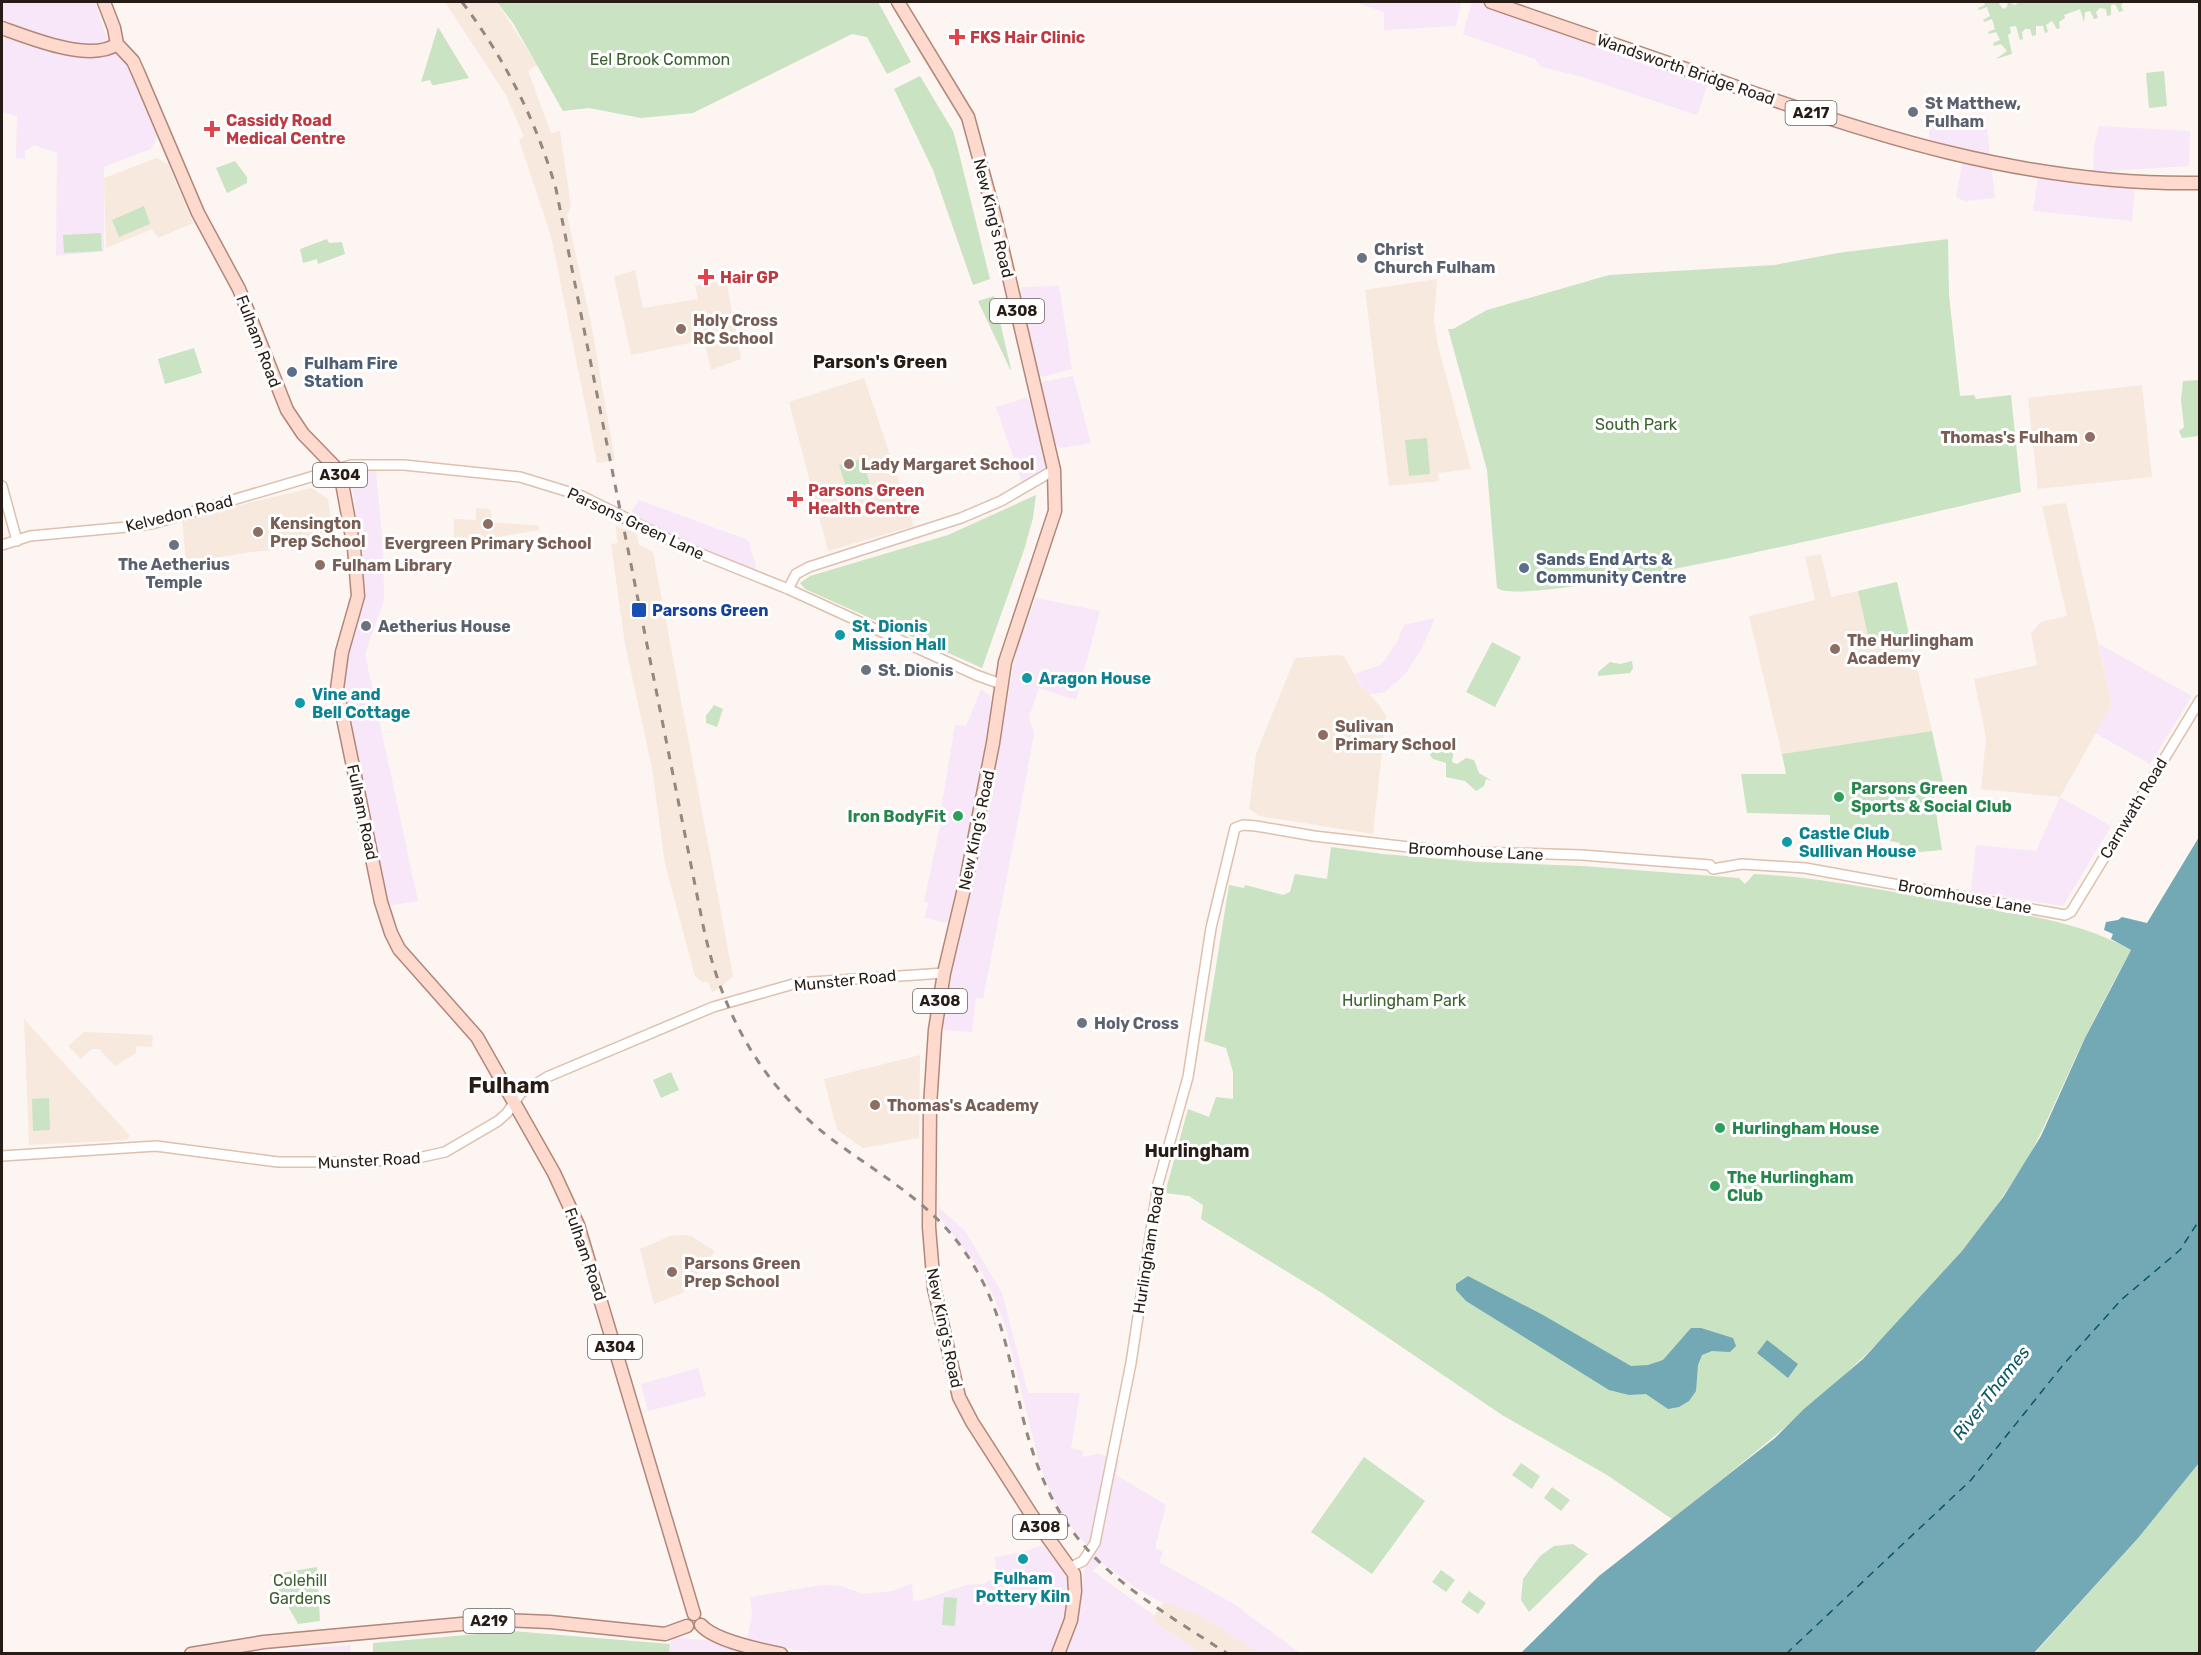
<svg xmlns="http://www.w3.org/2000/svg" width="2201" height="1655" viewBox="0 0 2201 1655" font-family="Rubik,sans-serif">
<rect width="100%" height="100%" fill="#fcf5f1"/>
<path fill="#f7e7f9" d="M2,2h93l12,37 23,24 28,71 -7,15 -47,18v84l-48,5 1,-103 -23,-8 -9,6v8l-9,-1 1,-42 -15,-4z
M1354,2h107l-5,24 -72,4v-18z
M1472,2h9l227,81 -11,32 -118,-39 -38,-9 -6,-8 -72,-25z
M1929,117l31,5 26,-2 9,78 -30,3 -9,-4 8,-43 -35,-10z
M2099,126l91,5 -1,35 -96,6 1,-25z
M2038,177l97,9 -3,35 -99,-10z
M1059,286l13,83 -30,8 -6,-5 -17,-78 3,-7z
M1073,376l18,67 -30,5 -7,-4 -15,-55 4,-7z
M1026,398l5,5 16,57 -3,12 -21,14 -27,-79z
M355,470l21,1 7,76 1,53 -19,54 53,247 -30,5 -45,-216 4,-33 17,-56 -10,-106 -5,-18z
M639,500l109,40 8,26 -4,6 -99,-43 -18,-11 -3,-7z
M1036,598l64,13 -24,89 -37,-12 -10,29 5,16 -7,40 -44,226 -7,-1 -4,34 -27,-2 -5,-7 60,-300 6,-15 10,-58z
M1435,618l-13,30 -16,25 -21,19 -17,3 -14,-21 27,-9 16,-23 7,-17z
M2099,644l93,52 -42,68 -55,-31 17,-29z
M981,689l10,8 1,12 -39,209 -6,5 -22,-5 3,-15 -4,-1 19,-91 -2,-1 14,-85 11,1z
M2060,797l51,29 -48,80 -92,-15 5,-46 60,6z
M938,1207l27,24 37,62 26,100h52l-9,55 12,3 -1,6 16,-3 21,6 -3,15 50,30 -11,43 8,4 -4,10 75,42 66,49h-41l-58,-37 -44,-16 -22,-13 -34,-25 -8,9 62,45 -3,5 49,32h-138l14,-33 8,-55 9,-11 -29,-35 -12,-21 -13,-32 -34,-137 -11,-30 -14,-28 -42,-55z
M698,1368l8,28 -58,15 -7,-27z
M1043,1545l22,27 5,18 -6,37 -11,26 -217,1 -41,-4 -48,-10 5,-26 -2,-17 72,-12 19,1 22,8 30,-3 19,-8 1,18 10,-1 43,-15 18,-1 13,-9 -2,-18 25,-4z
M672,1637l42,4 29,12 -74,1z
M351,1645l-1,8h-74l1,-2z"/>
<path fill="#f8e9df" d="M445,2h52l40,63 -9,6 23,62 9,-2 11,76 -4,8 24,108 24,137 -18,3 -46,-227 -32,-96 5,-3 -18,-42z
M157,158l11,6 25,59 -35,15 -6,-9 -46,19 -2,-70z
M635,270l8,38 55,-9 -3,-13 22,-4 2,4 8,-1 14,74 -30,11 -7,-30 -73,15 -17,-78z
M1437,279l-3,42 4,25 33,123 -33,4 1,8 -50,5 -24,-196z
M864,378l50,148 -86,25 -39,-149z
M2142,385l10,92 -114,12 -10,-91z
M311,488l17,11 6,46 -82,7 -66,10 -4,-43z
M2066,503l46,201 -52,93 -79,-8 5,-51 -12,-59 63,-14 -6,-32 10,-11 26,-6 -25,-110z
M476,508l14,1 3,13 46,4v4l-64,11h-21v-22l22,1z
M615,526l21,7 3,12 14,7 80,424 -13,12 -8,4 -4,-10h-6l-7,-6 -30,-112 -13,-96 -27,-124 -14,-100 7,-1z
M1821,554l10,43 66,-15 35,149 -150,23 -33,-138 66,-16 -10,-43z
M1337,655l7,1 16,29 20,21 6,10 -13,118 -114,-18 -10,-7 7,-55 39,-96z
M24,1019l106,117 -4,4 -97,5z
M84,1032l69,3 -1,12 -16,-1v7l-21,13 -16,-17h-7l-11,10 -13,-13z
M920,1055l-1,83 -56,10 -26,-18 -13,-51z
M682,1235l9,1 24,15 -32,42 -29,11 -14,-55 30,-13z
M1164,1602l37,14 58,37h-58l-50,-33z"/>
<path fill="#cae3c3" d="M497,2h381l33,60 -24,12 -20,-37 -15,-3 -159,79 -52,5 -52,-10 -26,3 -50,-88z
M1984,2h14l5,7 4,-2 1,-5 7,3 4,-3h105l-3,3 2,6 -4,1 -4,-8 -4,1v10l-4,1 -1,-7 -6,-1 -4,4 2,6 -4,1 -4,-8 -5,1 -1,10 -4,-13 -16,6 1,3 -6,4 1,6 -3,1 -5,-8 -6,4 2,7 -3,1 -2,-7h-7v9l-4,1 -2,-7h-5l-3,3 1,7 -3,1 -4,-14 -6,1 1,6 -3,2 4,19 -16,5 11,-8 -6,-7 -7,2 -1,-3 7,-3 -4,-8 -7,2 -1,-2 7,-3 -3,-10 -8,3 -1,-2 7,-4 -3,-9 -8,3 -1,-2 7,-3z
M438,27l31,51 -34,7h-3l-2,-5 -9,2z
M2164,71l3,35 -18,2 -3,-35z
M920,76l33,55 4,14 33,134 -17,6 -40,-115 -39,-81z
M235,161l12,16v6l-20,10 -11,-25z
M144,206l6,18 -31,13 -7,-17z
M101,233l1,18 -38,2 -1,-18z
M327,239l2,4 13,-1 3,12 -27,10 -1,-5 -14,4 -3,-14z
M1948,239l1,56 11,101 14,-1 2,4 35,-4 10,97c-63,14 -494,120 -524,96l-10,-118 -39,-141h5l34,-19 122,-35 165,-10 64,-12z
M994,296l17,73h-1l-32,-68z
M194,348l8,25 -37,11 -7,-25z
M2199,380v56l-17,2 -3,-7 5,-4 -3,-27 2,-19z
M1427,438l3,36 -21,2 -4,-36z
M862,459l9,28 -23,6 -9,-28z
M1036,495l-3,23 -9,32 -42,118 -177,-79 -5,-6 10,-7 138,-41z
M1897,582l12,53 -39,9 -12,-53z
M1492,642l29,15 -26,50 -29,-15z
M1632,661l1,7 -3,5 -32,3v-4l12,-10 10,2z
M714,705l9,4 -6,18 -11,-4v-7z
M1932,731l11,51 -12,-1 11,69 -44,4 2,-11 -70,-14v-14l-83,-2 -6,-39h45l-4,-20z
M1446,744l8,4 -2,14 5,2 9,-6 8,2 5,13 13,8 -6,-2 -2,7 -8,5 -11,-10 -19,-4v-14l-13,-4 -3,-4 7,-9z
M1331,847l52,7 95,8 105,4 156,12 6,6 9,-10c66,3 131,17 196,28 61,11 126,17 181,48 -22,40 -43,80 -62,122 -17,36 -31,72 -53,105 -89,137 -217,242 -344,342l-65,-44 -105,-60 -180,-122 -121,-74 2,-14 -14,-9 -24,-3 23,-84 21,8 7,-20 17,2v-27l-7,-24 -22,-7 25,-156 15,3 1,-3 38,10 7,-3 5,-18 32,5z
M671,1072l8,18 -18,8 -8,-18z
M49,1098l1,32 -17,1 -1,-32z
M1364,1457l61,44 -53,73 -61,-42z
M1521,1463l19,13 -8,13 -20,-14z
M2199,1463v190l-165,1 105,-117z
M1552,1487l18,13 -9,11 -17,-13z
M1573,1544l15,10 -59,58 -8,-12 2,-21 17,-23 14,-10z
M317,1567l3,54 -22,3 -28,-49z
M1441,1570l14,10 -9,12 -14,-10z
M1469,1591l17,12 -8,11 -17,-12z
M944,1597l13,1 -2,28 -13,-1z
M512,1631l158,13 -1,10 -296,-1v-10z"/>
<path fill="#73a8b5" d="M2199,837v626l-60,74 -105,116h-513l78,-77 176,-138 29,-29 59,-50 99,-108 42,-55 37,-60 44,-98 46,-88 -20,-11 2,-5 -9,-4 2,-8 12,-2 4,-3 25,6z
M1468,1276l75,39 88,51 17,-1 15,-5 28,-32h10l32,10 3,8 -6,6 -18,-1 -10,4 -4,10 -2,26 -7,10 -10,6 -11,2 -22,-15 -17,1 -20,-5 -143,-89 -10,-11v-6z
M1767,1340l31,24 -10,14 -31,-25z"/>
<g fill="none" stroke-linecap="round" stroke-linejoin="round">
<path stroke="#0a5765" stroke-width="1.5" stroke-dasharray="8 6" stroke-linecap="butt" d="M1786,1654l185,-174 92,-115 58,-65 59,-50 20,-31"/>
<g stroke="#dec0ad" stroke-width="12">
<path id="minor" d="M2,486l15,55
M2,545l28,-9 108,-10 17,-3 196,-58h53l116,12 62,19 102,51 104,42 188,86 25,9
M788,589l8,-15 13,-7 152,-49 40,-17 53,-31
M2,1156l154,-10 122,16h79l56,-3 32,-7 53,-31 9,-8 14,-20 26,-16 166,-70 84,-24 147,-10
M1071,1567l12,-6 12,-18 36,-180 27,-179 30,-107 23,-149 24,-100 8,-3 13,1 58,10 129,15 139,4 128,10 3,4 29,-5 63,4 260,47 6,-3 129,-212"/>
</g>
<g stroke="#b18778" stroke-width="15">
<path id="major" d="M104,2l10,26 3,16 16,17 5,11 60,141 41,76 48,121 16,24 34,35 5,14 12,65 4,48 -16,56 -5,37 44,213 10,31 8,16 78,88 77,136 24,52 116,389
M898,2l70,115 27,100 59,253 1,41 -50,151 -12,81 -26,133 -23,97 -9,57 -5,76 -1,121 5,61 25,109 13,25 59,92 43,60 1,17 -4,29 -13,34
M1491,2c72,25 143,49 215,74 160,58 321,110 494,107
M2,28c28,10 89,35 115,16
M701,1625c14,16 60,25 80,29
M191,1654l73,-12 241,-22 45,2 115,12 22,-8"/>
</g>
<use href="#minor" stroke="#fff" stroke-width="9"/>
<use href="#major" stroke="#fdd9ce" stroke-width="12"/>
<path stroke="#918882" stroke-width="3" stroke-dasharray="8 8" stroke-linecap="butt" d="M462,2c43,57 74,118 94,187l147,736c19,91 61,166 138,221 43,31 90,58 121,102 38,52 46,105 60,166 33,137 95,168 206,240"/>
</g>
<g fill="#e0444e" stroke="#fff" stroke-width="2">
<path d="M954 28h6v6h6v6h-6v6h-6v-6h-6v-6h6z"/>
<path d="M209 120h6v6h6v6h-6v6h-6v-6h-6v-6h6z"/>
<path d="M703 268h6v6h6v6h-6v6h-6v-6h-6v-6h6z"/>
<path d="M792 490h6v6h6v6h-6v6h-6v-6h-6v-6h6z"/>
</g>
<g fill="#6b7280" stroke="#fff" stroke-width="2">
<circle cx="1913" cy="112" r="6"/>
<circle cx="1362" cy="258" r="6"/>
<circle cx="174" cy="545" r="6"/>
<circle cx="366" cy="626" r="6"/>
<circle cx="866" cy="670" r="6"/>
<circle cx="1082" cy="1023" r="6"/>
</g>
<g fill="#8d6e63" stroke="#fff" stroke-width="2">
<circle cx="681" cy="329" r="6"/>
<circle cx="2090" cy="437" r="6"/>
<circle cx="849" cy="464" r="6"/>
<circle cx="488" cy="524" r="6"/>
<circle cx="258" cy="532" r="6"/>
<circle cx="320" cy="565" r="6"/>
<circle cx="1835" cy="649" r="6"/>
<circle cx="1323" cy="735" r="6"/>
<circle cx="875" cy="1105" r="6"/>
<circle cx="672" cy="1272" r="6"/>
</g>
<g fill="#5c6f8a" stroke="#fff" stroke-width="2">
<circle cx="292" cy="372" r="6"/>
<circle cx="1524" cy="568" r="6"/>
</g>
<rect fill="#1a4fb4" stroke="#fff" stroke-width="2" x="631" y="602" width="16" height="16" rx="3"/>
<g fill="#0f9aa8" stroke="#fff" stroke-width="2">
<circle cx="840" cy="635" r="6"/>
<circle cx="1027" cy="678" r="6"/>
<circle cx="300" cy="703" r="6"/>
<circle cx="1787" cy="842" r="6"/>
<circle cx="1023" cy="1559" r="6"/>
</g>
<g fill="#2e9e5b" stroke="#fff" stroke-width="2">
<circle cx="1839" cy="797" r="6"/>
<circle cx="958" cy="816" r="6"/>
<circle cx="1720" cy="1128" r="6"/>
<circle cx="1715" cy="1186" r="6"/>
</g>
<g text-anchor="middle" stroke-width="6" stroke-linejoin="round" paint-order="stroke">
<g fill="#fff" stroke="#68615c" stroke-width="1.5">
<rect x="1785.5" y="101" width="51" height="24" rx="4.5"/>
<rect x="990" y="299" width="54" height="24" rx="4.5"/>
<rect x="313" y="463" width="54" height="24" rx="4.5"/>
<rect x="913" y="989" width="54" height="24" rx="4.5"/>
<rect x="588" y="1335" width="54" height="24" rx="4.5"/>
<rect x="1013" y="1515" width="54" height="24" rx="4.5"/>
<rect x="463.5" y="1609" width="51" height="24" rx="4.5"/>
</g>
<g font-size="15" font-weight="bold" fill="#281d16">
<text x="1811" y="118">A217</text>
<text x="1017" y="316">A308</text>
<text x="340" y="480">A304</text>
<text x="940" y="1006">A308</text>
<text x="615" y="1352">A304</text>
<text x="1040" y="1532">A308</text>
<text x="489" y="1626">A219</text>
</g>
<g font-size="16" font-weight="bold" fill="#be3a42" stroke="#fff" text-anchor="start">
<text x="970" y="43">FKS Hair Clinic</text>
<text x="226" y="126">Cassidy Road<tspan x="226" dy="18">Medical Centre</tspan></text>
<text x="720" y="283">Hair GP</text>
<text x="808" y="496">Parsons Green<tspan x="808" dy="18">Health Centre</tspan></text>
</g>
<g font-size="16" fill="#3b612f" stroke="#fff">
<text x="660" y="65">Eel Brook Common</text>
<text x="1636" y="430">South Park</text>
<text x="1404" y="1006">Hurlingham Park</text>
<text x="300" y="1586">Colehill<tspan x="300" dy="18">Gardens</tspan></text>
</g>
<g font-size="16" fill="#281d16" stroke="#fff">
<text transform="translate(1686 69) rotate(19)" y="6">Wandsworth Bridge Road</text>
<text transform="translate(994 218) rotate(76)" y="6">New King's Road</text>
<text transform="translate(259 341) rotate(69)" y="6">Fulham Road</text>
<text transform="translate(179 513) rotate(-14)" y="6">Kelvedon Road</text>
<text transform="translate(636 523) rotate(25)" y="6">Parsons Green Lane</text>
<text transform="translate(2133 808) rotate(-59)" y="6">Carnwath Road</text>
<text transform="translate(363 812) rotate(78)" y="6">Fulham Road</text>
<text transform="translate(976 830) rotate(-78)" y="6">New King's Road</text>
<text transform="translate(1476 851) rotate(3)" y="6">Broomhouse Lane</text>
<text transform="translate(1965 896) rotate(10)" y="6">Broomhouse Lane</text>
<text transform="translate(845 980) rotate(-6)" y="6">Munster Road</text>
<text transform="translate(369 1160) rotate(-3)" y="6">Munster Road</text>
<text transform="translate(1148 1250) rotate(-81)" y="6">Hurlingham Road</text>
<text transform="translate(586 1254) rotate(71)" y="6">Fulham Road</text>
<text transform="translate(945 1328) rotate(78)" y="6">New King's Road</text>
</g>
<g font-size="16" font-weight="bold" fill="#5b616d" stroke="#fff" text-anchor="start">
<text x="1925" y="109">St Matthew,<tspan x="1925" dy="18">Fulham</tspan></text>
<text x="1374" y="255">Christ<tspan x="1374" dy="18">Church Fulham</tspan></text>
<text x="174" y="570" text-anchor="middle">The Aetherius<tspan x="174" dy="18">Temple</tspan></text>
<text x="378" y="632">Aetherius House</text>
<text x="878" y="676">St. Dionis</text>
<text x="1094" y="1029">Holy Cross</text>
</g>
<g font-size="16" font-weight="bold" fill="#785e54" stroke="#fff" text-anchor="start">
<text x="693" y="326">Holy Cross<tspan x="693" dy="18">RC School</tspan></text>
<text x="2078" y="443" text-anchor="end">Thomas's Fulham</text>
<text x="861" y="470">Lady Margaret School</text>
<text x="270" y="529">Kensington<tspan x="270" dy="18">Prep School</tspan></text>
<text x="488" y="549" text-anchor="middle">Evergreen Primary School</text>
<text x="332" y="571">Fulham Library</text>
<text x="1847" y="646">The Hurlingham<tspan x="1847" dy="18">Academy</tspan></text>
<text x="1335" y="732">Sulivan<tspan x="1335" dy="18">Primary School</tspan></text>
<text x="887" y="1111">Thomas's Academy</text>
<text x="684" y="1269">Parsons Green<tspan x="684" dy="18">Prep School</tspan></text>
</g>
<g font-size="16" font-weight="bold" fill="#4e5e75" stroke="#fff" text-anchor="start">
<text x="304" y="369">Fulham Fire<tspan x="304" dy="18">Station</tspan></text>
<text x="1536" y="565">Sands End Arts &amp;<tspan x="1536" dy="18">Community Centre</tspan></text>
</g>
<g font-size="16" font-weight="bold" fill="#164399" stroke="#fff" text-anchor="start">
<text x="652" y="616">Parsons Green</text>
</g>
<g font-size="16" font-weight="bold" fill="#0d838f" stroke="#fff" text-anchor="start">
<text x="852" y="632">St. Dionis<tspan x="852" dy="18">Mission Hall</tspan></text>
<text x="1039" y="684">Aragon House</text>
<text x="312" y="700">Vine and<tspan x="312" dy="18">Bell Cottage</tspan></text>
<text x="1799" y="839">Castle Club<tspan x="1799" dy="18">Sullivan House</tspan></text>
<text x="1023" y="1584" text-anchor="middle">Fulham<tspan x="1023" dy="18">Pottery Kiln</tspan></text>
</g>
<g font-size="16" font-weight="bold" fill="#27864d" stroke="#fff" text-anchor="start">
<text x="1851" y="794">Parsons Green<tspan x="1851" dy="18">Sports &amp; Social Club</tspan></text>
<text x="946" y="822" text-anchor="end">Iron BodyFit</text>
<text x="1732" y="1134">Hurlingham House</text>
<text x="1727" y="1183">The Hurlingham<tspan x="1727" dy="18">Club</tspan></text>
</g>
<g font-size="18" font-weight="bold" fill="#281d16" stroke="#fff">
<text x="880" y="368">Parson's Green</text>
<text x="1197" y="1157">Hurlingham</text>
</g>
<g font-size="18" font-style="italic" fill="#0a5765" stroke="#fff">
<text transform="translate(1991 1393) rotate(-52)" y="6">River Thames</text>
</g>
<g font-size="22" font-weight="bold" fill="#281d16" stroke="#fff">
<text x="509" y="1093">Fulham</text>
</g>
</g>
<rect width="2201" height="1655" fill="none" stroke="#281d16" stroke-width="6"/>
</svg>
